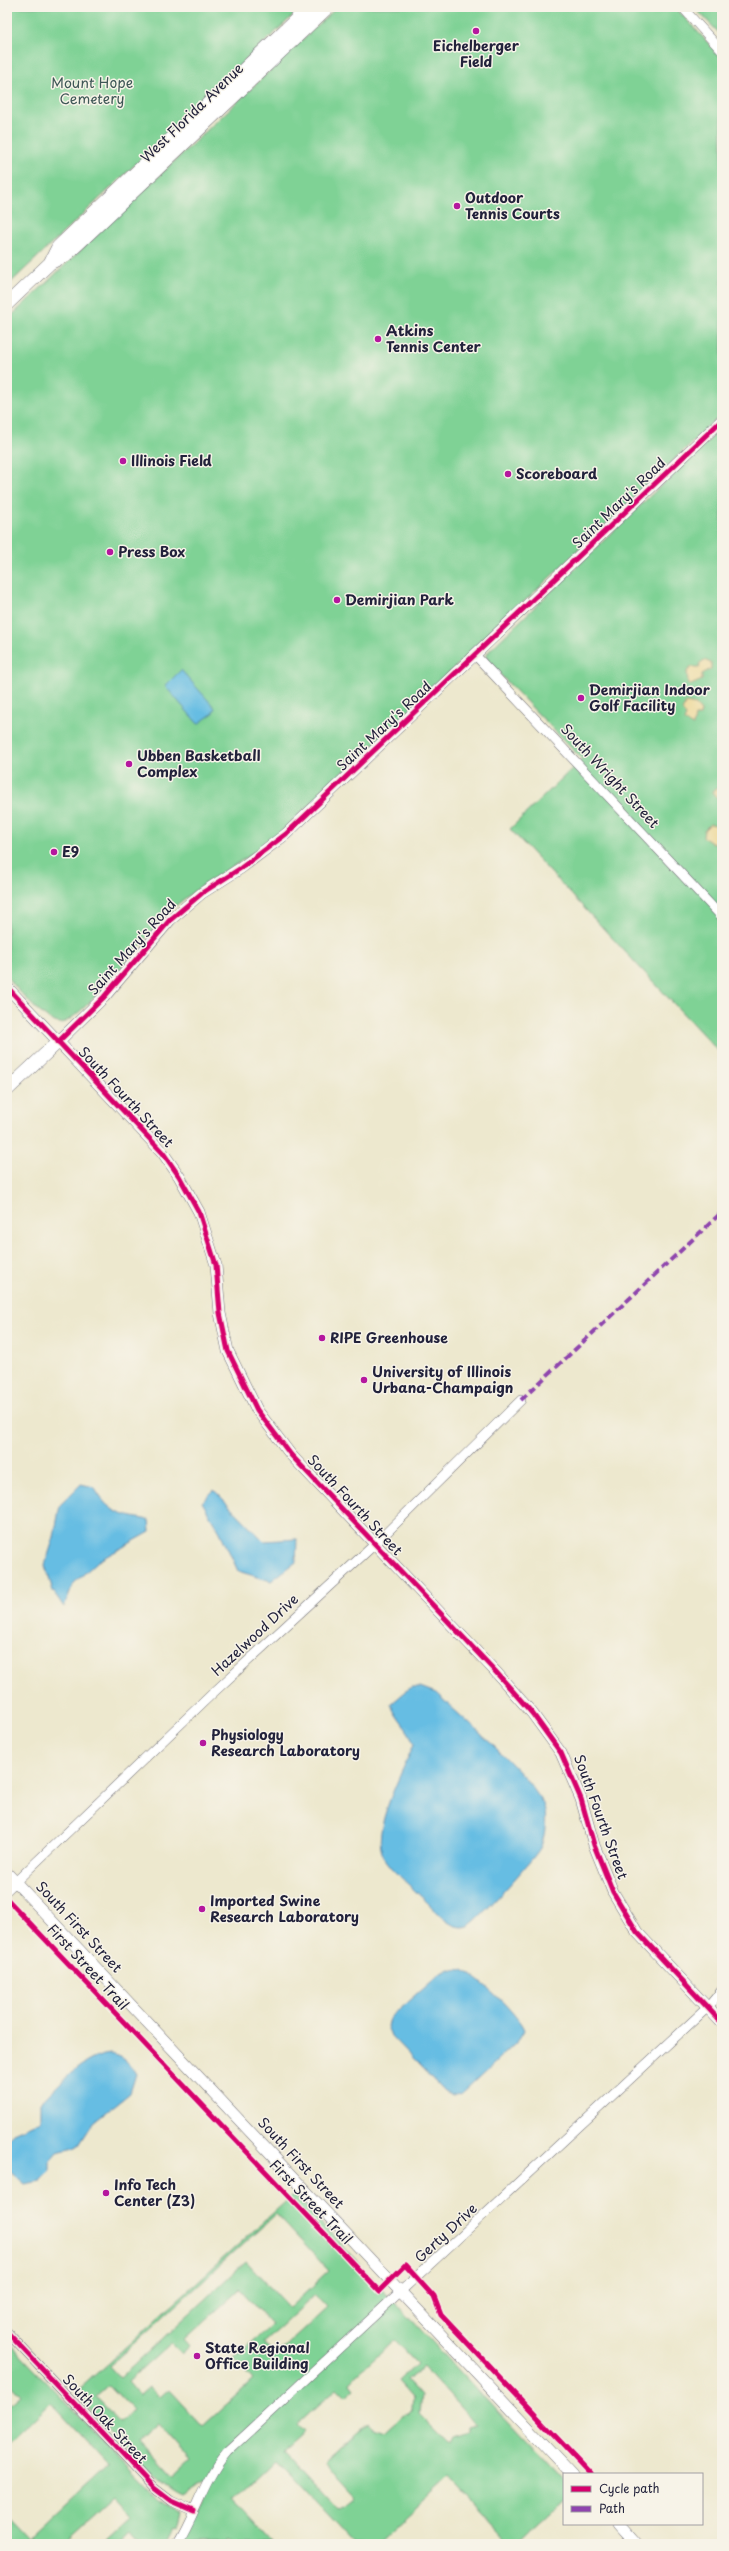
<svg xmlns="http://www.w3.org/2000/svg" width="729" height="2551" viewBox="0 0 729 2551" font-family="'Playpen Sans',sans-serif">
<rect width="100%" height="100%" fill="#f7f3e8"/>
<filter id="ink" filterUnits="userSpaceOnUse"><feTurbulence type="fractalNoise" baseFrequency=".025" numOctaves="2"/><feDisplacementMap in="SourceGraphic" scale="8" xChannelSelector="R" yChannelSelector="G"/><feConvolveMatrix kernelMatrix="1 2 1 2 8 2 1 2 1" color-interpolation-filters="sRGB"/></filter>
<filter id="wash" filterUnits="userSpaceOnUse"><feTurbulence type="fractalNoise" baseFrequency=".012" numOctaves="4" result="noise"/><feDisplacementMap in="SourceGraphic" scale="16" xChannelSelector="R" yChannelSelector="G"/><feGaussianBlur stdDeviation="0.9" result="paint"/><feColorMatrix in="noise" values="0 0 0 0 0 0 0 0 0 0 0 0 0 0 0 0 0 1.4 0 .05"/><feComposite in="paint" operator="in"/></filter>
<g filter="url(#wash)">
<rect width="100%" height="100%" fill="#ede8ce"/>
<path fill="#7fd295" stroke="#507a68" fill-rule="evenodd" d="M7,7h295l-295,279z
M337,7h338l47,51v356l-446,423c-35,27 -78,46 -109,77 -20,21 -82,103 -105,109 -15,3 -45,-35 -55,-46v-657z
M694,7h28v29z
M722,427v628l-212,-226 72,-70 -95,-98 -1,-5 4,-6z
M294,2194l270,289v16l-49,45h-4l-62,-67 -72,67h-22l-80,-85 -43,41 41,44h-39l-4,-4 -5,4h-40l21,-52v-10l-23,15c-28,-11 -84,-79 -108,-104zM276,2214l53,57 -40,37 -43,-47 -126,117 -11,-12zM240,2289l32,35 -38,35 19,21 -50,46 -34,-37 -9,8 -11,-11 -10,9 -11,-13 43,-39 11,11 8,-7 -6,-7zM315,2295l12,13 -52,48 -12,-13zM395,2340l22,23 -19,18 15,17 -1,12 -5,4 -1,-1 -21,19 -12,-4 -5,-5 -45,41 31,33 -16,13 -55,-59 21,-19 -7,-7 40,-37 8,8 9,-8 -5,-6zM423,2366l54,60 -8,2v4l-17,5 -3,6 -30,-30 2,-17 -14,-15zM109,2385l24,25 -13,12 -24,-25zM158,2424l34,38 -19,18 -35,-38z
M7,2341l151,157 23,17 -4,16 -3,-2 -8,15h-25l-10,-12 -12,11 -13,-4 25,-23 -17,-19 -51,47h-56v-29l22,23 79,-74 -57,-61 -44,41v-37l14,-12 -14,-15z"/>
<path fill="#eeda9e" stroke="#887e6c" d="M704,660l7,3v6l-9,5v6l-11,5 -3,-1 -1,-13 5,-4h8l-1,-3z
M686,703l10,2 5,6 -1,5h-5l-2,10 -9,-5 2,-5 -4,-6z
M722,786v13l-1,1 -6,-4 -2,-5z
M710,824l12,2 -1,17 -8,1 -10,-7 1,-7z"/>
<path fill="#66bde3" stroke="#44708f" d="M181,670l34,38 -3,6 -14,10 -33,-38z
M81,1484l13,3c15,27 27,28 55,33l1,12 -52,29 -25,23 -9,23 -11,-16 -8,-26 9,-28 6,-32z
M214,1490l50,51 33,-2 -1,23 -25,19 -33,-10 -18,-39 -18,-30z
M411,1687h9l16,6c30,29 89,76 107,111 5,10 2,34 -3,44 -5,10 -64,75 -72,78 -15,5 -29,-11 -38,-21 -13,-13 -37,-33 -46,-48 -15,-25 20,-88 30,-113 -5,-16 -18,-24 -23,-40z
M450,1969c4,1 9,0 12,1 15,5 57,45 62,60l-7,12 -54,51 -10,2 -9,-4 -53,-55 -4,-11 2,-6 51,-45z
M111,2054c14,3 18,9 25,20l-6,19 -37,30 -14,22 -5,3 -17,4 -7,8v11l-9,10 -16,3 -18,-16v-29l6,-6 28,-12v-19c19,-18 42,-46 70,-48z"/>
</g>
<g filter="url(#ink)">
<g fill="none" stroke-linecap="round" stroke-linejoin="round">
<g stroke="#69676e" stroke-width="10">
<path id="minor" d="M682,7l40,44
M476,656l246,261
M7,1890l206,-197 162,-149 146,-144
M7,2332l147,156 17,13 23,10
M177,2544c19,-30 26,-64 50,-92l481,-445 14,-17"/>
</g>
<g stroke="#69676e" stroke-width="12">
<path id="tertiary" d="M7,987l156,166 16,23 20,36 17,53 4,48 8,38 29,59 34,45 204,216 37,42 29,40 20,46 13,46 19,47 24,40 85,91
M58,1042l46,-45 66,-77 32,-27 39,-25 45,-34 436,-414
M7,1873l565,601
M619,2524l18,20"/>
</g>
<g stroke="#69676e" stroke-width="14">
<path id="secondary" d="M50,263l8,-16 251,-240
M7,304l43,-41 16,-8 13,-12 249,-236
M7,1090l51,-48"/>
</g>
<use href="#minor" stroke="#fff" stroke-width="9"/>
<use href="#tertiary" stroke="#fff" stroke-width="11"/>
<use href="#secondary" stroke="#fff" stroke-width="13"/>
<path stroke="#8e44ad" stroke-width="4" stroke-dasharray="8 4" stroke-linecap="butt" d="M521,1400l201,-188"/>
<g stroke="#f7f3e8" stroke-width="8">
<path id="cycleway" d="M7,987l156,166 16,23 20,36 17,53 4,48 8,38 29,59 34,45 204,216 37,42 29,40 20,46 13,46 19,47 24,40 85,91
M58,1042l46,-45 66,-77 32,-27 39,-25 45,-34 436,-414
M7,1899l372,392 26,-26 29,32 7,18 150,159
M7,2332l147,156 17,13 23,10"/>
</g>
<use href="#cycleway" stroke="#d6006c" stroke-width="5"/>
</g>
</g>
<g fill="#b5179e" stroke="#f7f3e8" stroke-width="1.5">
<circle cx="476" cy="31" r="4"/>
<circle cx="457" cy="206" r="4"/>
<circle cx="378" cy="339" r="4"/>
<circle cx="123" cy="461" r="4"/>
<circle cx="508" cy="474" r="4"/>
<circle cx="110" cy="552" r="4"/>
<circle cx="337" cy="600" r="4"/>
<circle cx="581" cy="698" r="4"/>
<circle cx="129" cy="764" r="4"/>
<circle cx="54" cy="852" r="4"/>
<circle cx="322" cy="1338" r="4"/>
<circle cx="364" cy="1380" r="4"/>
<circle cx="203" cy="1743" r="4"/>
<circle cx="202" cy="1909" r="4"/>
<circle cx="106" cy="2193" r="4"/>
<circle cx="197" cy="2356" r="4"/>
</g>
<g text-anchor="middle" stroke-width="3" stroke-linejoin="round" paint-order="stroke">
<g font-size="14" font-weight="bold" fill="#22223b" stroke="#f7f3e8" text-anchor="start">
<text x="476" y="51" text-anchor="middle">Eichelberger<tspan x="476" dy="16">Field</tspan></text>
<text x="465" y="203">Outdoor<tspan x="465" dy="16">Tennis Courts</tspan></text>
<text x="386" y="336">Atkins<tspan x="386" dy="16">Tennis Center</tspan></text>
<text x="131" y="466">Illinois Field</text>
<text x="516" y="479">Scoreboard</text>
<text x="118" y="557">Press Box</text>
<text x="345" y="605">Demirjian Park</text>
<text x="589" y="695">Demirjian Indoor<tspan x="589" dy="16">Golf Facility</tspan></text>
<text x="137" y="761">Ubben Basketball<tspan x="137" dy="16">Complex</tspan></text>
<text x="62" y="857">E9</text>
<text x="330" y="1343">RIPE Greenhouse</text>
<text x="372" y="1377">University of Illinois<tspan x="372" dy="16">Urbana-Champaign</tspan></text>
<text x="211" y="1740">Physiology<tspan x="211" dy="16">Research Laboratory</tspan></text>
<text x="210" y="1906">Imported Swine<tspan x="210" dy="16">Research Laboratory</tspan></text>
<text x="114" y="2190">Info Tech<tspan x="114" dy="16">Center (Z3)</tspan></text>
<text x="205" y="2353">State Regional<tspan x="205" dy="16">Office Building</tspan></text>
</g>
<g font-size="14" fill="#3e5756" stroke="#f7f3e8">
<text x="92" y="88">Mount Hope<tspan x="92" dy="16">Cemetery</tspan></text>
</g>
<g font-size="14" fill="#22223b" stroke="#f7f3e8">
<text transform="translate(192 113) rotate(-44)" y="5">West Florida Avenue</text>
<text transform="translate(619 503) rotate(-44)" y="5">Saint Mary's Road</text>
<text transform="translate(384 726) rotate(-43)" y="5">Saint Mary's Road</text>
<text transform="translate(610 776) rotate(47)" y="5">South Wright Street</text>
<text transform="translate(132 947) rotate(-48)" y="5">Saint Mary's Road</text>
<text transform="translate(126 1097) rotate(47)" y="5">South Fourth Street</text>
<text transform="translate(355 1505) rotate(47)" y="5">South Fourth Street</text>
<text transform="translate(255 1635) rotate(-43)" y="5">Hazelwood Drive</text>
<text transform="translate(601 1817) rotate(70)" y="5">South Fourth Street</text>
<text transform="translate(79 1927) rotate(47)" y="5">South First Street</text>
<text transform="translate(88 1967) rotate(47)" y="5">First Street Trail</text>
<text transform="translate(301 2163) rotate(47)" y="5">South First Street</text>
<text transform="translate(311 2202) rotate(46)" y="5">First Street Trail</text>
<text transform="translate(446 2233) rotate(-43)" y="5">Gerty Drive</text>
<text transform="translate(105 2419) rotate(47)" y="5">South Oak Street</text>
</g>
</g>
<rect width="729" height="2551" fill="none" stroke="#f7f3e8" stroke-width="24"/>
<rect x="563" y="2473" width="140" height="52" fill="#f7f3e8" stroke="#a29fa3"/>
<rect x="571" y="2486" width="20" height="6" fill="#d6006c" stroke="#a29fa3"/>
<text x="599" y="2493" font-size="12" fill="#22223b">Cycle path</text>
<rect x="571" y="2506" width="20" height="6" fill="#8e44ad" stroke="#a29fa3"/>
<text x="599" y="2513" font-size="12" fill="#22223b">Path</text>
</svg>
